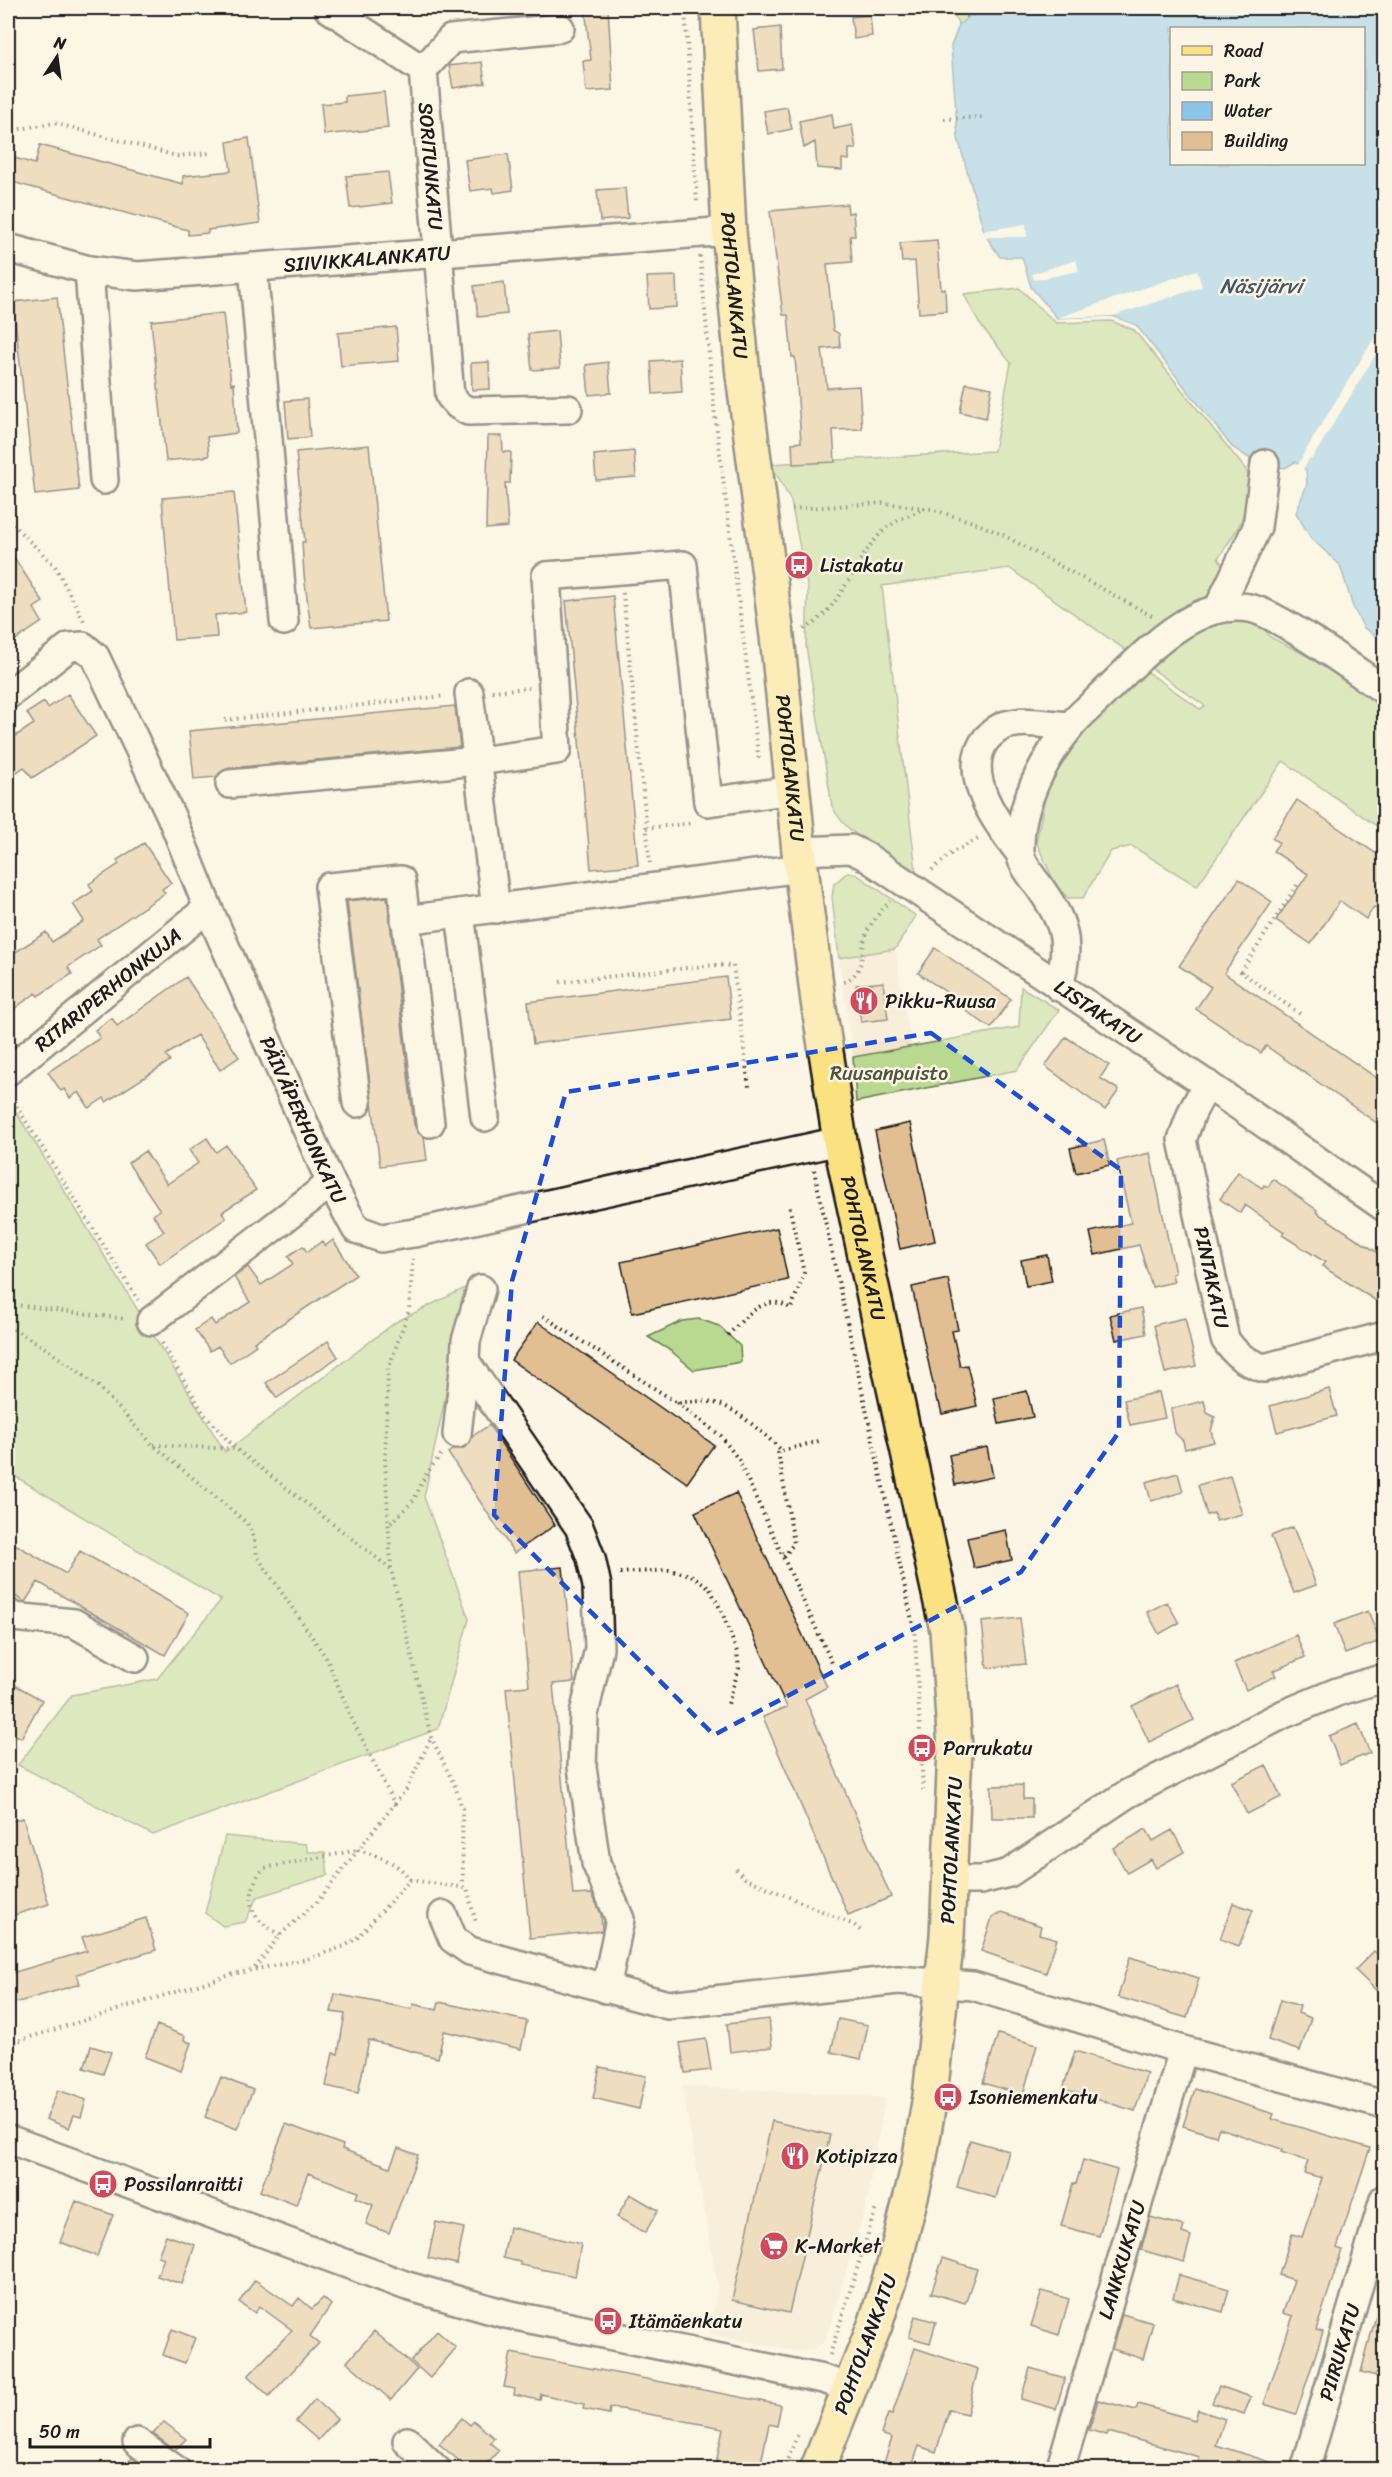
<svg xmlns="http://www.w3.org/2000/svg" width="1392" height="2477" viewBox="0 0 1392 2477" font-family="Sriracha,sans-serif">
<rect width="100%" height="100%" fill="#fcf5e5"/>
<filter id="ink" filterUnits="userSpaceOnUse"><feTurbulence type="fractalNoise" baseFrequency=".0167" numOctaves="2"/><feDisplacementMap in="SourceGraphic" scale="12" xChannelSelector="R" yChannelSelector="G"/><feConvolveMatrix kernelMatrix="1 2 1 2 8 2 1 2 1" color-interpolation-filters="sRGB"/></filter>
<g filter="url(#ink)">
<path fill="#f4e5cc" d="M895,949l16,98 -58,10 -14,-99z
M682,2086l203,12 -19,108 -41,135 -11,8 -18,2 -86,-17 8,-48z"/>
<path fill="#b9d890" stroke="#6a7a56" stroke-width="1.5" d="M740,8h65l-67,7z
M951,8h17l4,6 -13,11z
M1019,288l37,35 55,-2 23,9 113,141c6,36 -8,58 -29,87l52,79 57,29 57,37v128l-101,-70 -86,125 -65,-40 -21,5 -28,47h-15l-12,-13 -20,-43 13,-62 41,-58 52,-54 58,41 5,-3 -196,-138 -127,18 34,285c-28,-17 -70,-34 -84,-65l-26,-160 2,-56 -17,-89 -20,-37 223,-13 17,-88 -32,-40 -15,-29z
M848,872l8,2 60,42 -21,33 -56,9 -7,-61 2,-13z
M1021,987l38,23 -42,60 -161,32 -3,-45 166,-30z
M8,1099l217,353 171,-130 73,-36 -45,211 45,122 -31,110 -285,106 -135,-70 54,-70 85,-16 64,-79 -213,-128z
M699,1319l20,7 21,20 1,16 -47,8 -23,-19 -23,-14 34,-16z
M225,1836l81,8 2,8h17l3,23 -71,22 -12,25 -22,4 -18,-13z"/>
<path fill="#89c6e9" stroke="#5d8297" stroke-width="1.5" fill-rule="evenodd" d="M968,8h416v634l-20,-14 -11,-21 -13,-42 -29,-27 -15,-25 11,-29 -1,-14 -11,-8 -10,6 -30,-6 -23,-15 -96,-122 -23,-9 -56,2 -26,-31 -9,-30h-22l-15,-22 -27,-97 -7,-92 8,-21 13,-11zM1172,28h192v136h-192z"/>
<path fill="#fcf5e5" d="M1026,224l1,13h-44l-2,-6z
M1076,260l3,11 -45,9 -2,-6z
M1197,270l5,17 -89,29 -56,2z
M1384,322v19l-72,118 -2,-1 -8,13 -5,-4 7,-14z"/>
<path fill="#e1bf93" stroke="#1c1c1c" stroke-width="1.5" d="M585,8h23l5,82 -27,2 -3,-31 8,-1z
M870,15l2,21 -18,3 -3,-22z
M780,27l2,42 -23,2 -5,-41z
M482,62l3,21 -32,5 -4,-22z
M384,92l4,36 -64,7 -3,-31 24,-2v-6z
M787,107l5,22 -24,5 -4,-23z
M832,114l2,15 18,-4 4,24h-7v11l-7,-1v11l-25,-2 -2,-26 -11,6 -5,-27z
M249,138l11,85 -52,7v3l-20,2v-5l-180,-49v-25l27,8 5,-19 143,39v-8l48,-5 -4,-29z
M508,154l5,36 -19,3 -1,-5 -23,3 -5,-31z
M388,172l4,31 -42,5 -4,-32z
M625,188l3,30 -28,3 -3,-31z
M847,204l1,9 5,-1 2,24h-5l2,26 -25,2 6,66 6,4 1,13 -18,2 5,39 32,-2 3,43 -29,1 2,32 -42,2 -1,-21 9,-1 -6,-85h-3l-4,-42h-5l-13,-104z
M937,240l4,49h4l1,22 -27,2 -4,-52 -13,1 -2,-19z
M676,276l1,31 -28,2 -2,-32z
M504,282l3,32 -29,3 -4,-31z
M57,297l22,193 -44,5 -22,-193z
M223,313l8,71 3,-1 3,50 -30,4 2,19 -43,5 -15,-140z
M396,327l3,34 -58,5 -3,-33z
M557,331l3,37 -28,2 -4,-36z
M680,359l2,33 -29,2 -2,-33z
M489,362l1,27 -18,1 -1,-27z
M608,362l3,31 -22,2 -3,-30z
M966,383l26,5 -6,30 -26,-6z
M307,399l3,38 -22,2 -3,-38z
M488,436h14l1,16h8l-1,31h-5l3,44 -22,2z
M369,445l17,176 -75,7 -7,-53 -2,-33h3l-9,-90z
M634,451l2,26 -40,3 -2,-25z
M234,492l12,120 -31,3 2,22 -43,3 -12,-142z
M8,548l35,54 -9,6 8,14 -34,23z
M613,596l25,269 -47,4 -25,-268z
M68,694l28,42 -64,42 -8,-11 -7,5 -9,-14v-17l26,-17 -7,-11 17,-11 4,6z
M455,706l5,41 -231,21 -13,9 -22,2 -5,-48z
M1297,800l87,59v55l-10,-7 -8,12 -26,-18 -29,43 -35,-24 32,-46 -35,-23 6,-8 -7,-5z
M144,843l27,40 -9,6 3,4 -68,46 4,6 -33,22 4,7 -34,22 -2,-3 -28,20v-56l38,-25 6,10 32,-21 -11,-17 20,-13 -4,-7 30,-20 -2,-4z
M1239,879l33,23 -48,71 160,110v45l-118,-82 -5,7 -65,-44 15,-22 -32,-21z
M387,897l27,228 10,12 3,23 -47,6 -33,-265z
M935,948l76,51 -20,29 -25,-17 2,-4 -50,-34z
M186,977l53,80 -19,13 -23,-35 -31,20 4,6 -64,41 -2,-4 -15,10 -10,-16 -9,6 -6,-9 -3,2 -13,-19 52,-34 -5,-8 17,-12 5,8z
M726,977l5,42 -198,25 -5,-42z
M883,982l5,37 -27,3 -5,-37z
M1066,1037l43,28 -9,13 19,12 -14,20 -60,-44z
M910,1123l25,118 -35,8 -25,-118z
M207,1138l9,14 10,-7 30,45 -34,22 4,6 -66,46 -14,-21 18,-12 -11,-16 7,-5 -32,-47 17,-12 22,33 31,-21 -9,-13z
M1104,1140l6,25 -34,8 -6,-25z
M1150,1153l25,120 -3,1 2,8 -22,5 -13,-42 -44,10 -5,-23 41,-9 -14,-62z
M1238,1172l24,16 2,-3 4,2 5,-8 44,31 -1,2 68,45v49l-62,-40 3,-4 -43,-27 2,-3 -39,-27 -5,8 -20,-14z
M777,1228l11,52 -156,33 -11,-51z
M333,1240l23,35 -102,67 2,3 -26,18 -12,-17 -8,5 -15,-21 16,-11 4,6 35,-23 -16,-25 14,-10 13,18 32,-21 -5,-8 15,-10 4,6 15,-11 3,5z
M1047,1255l5,26 -26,5 -5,-26z
M948,1279l10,51 -6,1 8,35 7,-1 10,41 -35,8 -3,-12h-2l-25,-115z
M1141,1308l5,26 -30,6 -6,-25z
M1185,1318l11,48 -31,7 -11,-48z
M538,1322l176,123 -27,38 -176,-123z
M328,1341l10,16 -61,41 -11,-15z
M1329,1389l8,27 -60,16 -7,-26z
M1027,1391l6,26 -34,7 -5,-26z
M1159,1392l6,26 -35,7 -6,-25z
M1204,1401l3,12 8,4 -4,14 3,11 -29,7 -2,-8 -8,-8 -4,-24z
M489,1425l66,100 -41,28 -66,-100 5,-4 11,-1 9,-12z
M987,1447l6,30 -38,8 -6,-30z
M1178,1473l5,19 -32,9 -5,-19z
M1230,1476l12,38 -26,7 -2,-8 -7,2 -9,-30z
M736,1493l91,194 -22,12 86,198 -43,18 -85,-198 24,-10 -92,-195z
M1293,1527l23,58 -22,8 -23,-57z
M1006,1530l6,30 -38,8 -7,-30z
M8,1540l58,34 14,-23 109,62 -24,42 -127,-73 -13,20 -17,-10z
M563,1567l11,115 -21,2 20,211 19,-1 9,20 1,15v2l-72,7 -24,-250 23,-2 -11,-115z
M1167,1602l12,21 -20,11 -12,-22z
M1368,1611l12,30 -35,13 -11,-30z
M1020,1618l6,46 -39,4 -5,-46z
M1296,1635l9,22 -32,14 3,5 -30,14 -12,-27z
M8,1681l34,19 -21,38 -13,-7z
M1176,1684l18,36 -45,22 -17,-36z
M1358,1724l12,29 -30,12 -11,-29z
M1266,1765l15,32 -34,17 -16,-32z
M1023,1785v14h9v19h-40l-1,-32z
M23,1818l26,86 -41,13v-95z
M1146,1829l7,12 19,-11 12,22 -28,16 -5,-9 -24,14 -14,-25z
M1233,1903l20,7 -14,36 -19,-7z
M1002,1912l39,14 -2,8 18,5 -11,34 -65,-22 11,-33z
M146,1918l10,32 -79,24 3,10 -72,21v-31l79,-23 -5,-14z
M1374,1951l10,9v38l-29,-28z
M1130,1957l69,21 -12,40 -69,-21z
M335,1994l77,15 1,-5 24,6 2,-8 88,19 -6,28 -77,-18 -6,27 -69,-18 -11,53 -32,-7 7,-33 5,1 7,-40 -14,-2z
M1280,2000l20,6 -2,7 13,5 -11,33 -32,-11z
M769,2019l3,28 -42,5 -3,-28z
M838,2019l30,6 -7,34 -30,-7z
M157,2025l28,11 -1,4 7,3 -10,28 -36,-14z
M998,2034l39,11 -14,50 -40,-12z
M706,2039l5,31 -26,3 -5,-30z
M91,2046l20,6 -8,22 -19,-6z
M1075,2051l72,22 -12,38 -72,-22z
M600,2067l46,9 -7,33 -46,-11z
M221,2077l32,13 -16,39 -32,-12z
M1195,2089l79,25 -2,5 98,29 -33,100 5,2 -26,80 7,2 -27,82 -32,-10 29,-88 -10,-3 11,-33 -15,-5 13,-41 10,3 20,-59 -18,-5 4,-12 -27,-9 1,-3 -63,-21 -3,8 -33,-10z
M58,2090l28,10 -5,17 -7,-2 -5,13 -23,-9z
M772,2121l58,14 -41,178 -57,-13z
M286,2124l57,21 -1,4 48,18 8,-19 20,7 -29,78 -23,-9 7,-19 -17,-7 2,-6 -50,-19 -12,32 -36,-14z
M970,2140l39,11 -13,47 -39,-11z
M1083,2160l34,10 -18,66 -38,-10 12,-43 3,1z
M630,2194l28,16 -13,23 -28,-16z
M76,2201l37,14 -16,41 -37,-14z
M1150,2217l34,9 -2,7 9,3 -7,26 -43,-12z
M436,2222l28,6 -7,36 -29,-6z
M509,2227l72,17 -6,32 -55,-11v-3l-17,-4z
M166,2235l29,10 -13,39 -25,-8 7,-18 -6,-2z
M943,2258l34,11 -12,34 -34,-10z
M1179,2275l50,14 -6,23 -50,-14z
M255,2280l38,26 6,-8 13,11 11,-11 8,7 -21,31 9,7 -50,53 -21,-20 44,-46 -33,-24 -4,7 -16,-11z
M1042,2291l27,8 -10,36 -28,-9z
M1378,2308l6,1v69l-23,-6z
M1122,2314l31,9 -10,36 -31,-10z
M915,2316l21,6 -6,21 -21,-6z
M172,2329l23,9 -10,25 -22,-8z
M374,2331l43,38 -26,31 -44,-38z
M437,2331l19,17 -26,30 -19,-17z
M915,2348l63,21 -11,45 -18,-4 -13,42 -17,-6 -8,23h-29l10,-31 -11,-4 7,-20 4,1z
M511,2353l270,52 -4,21 -8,-2 -8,39 -9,-1 -1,7h-36l8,-41 -102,-19 -11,-1 -1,6 -26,-5 1,-5 -43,-10 -1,6 -26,-5 1,-6 -11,-2z
M1030,2368l35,10 -9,31 -35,-10z
M1219,2386l32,11 -7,17 -32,-11z
M315,2399l22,20 -19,21 -22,-19z
M1098,2400l38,10 2,-6 57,16 3,-10 27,9 -9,26 64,20v4h-84l4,-12 -92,-25 -1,3 -18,-5z
M462,2418l8,7 4,-4 20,17 -4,5 9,7 -17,19h-13l-30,-25z
M164,2422l22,17 -11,11 -22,-16z
M132,2458l16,11h-27z"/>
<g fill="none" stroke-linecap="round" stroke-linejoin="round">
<g stroke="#1c1c1c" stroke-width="32">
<g id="minor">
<path id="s1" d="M328,8l95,62 27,326 8,9 10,6 100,-2"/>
<path d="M423,70l28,-31 109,-11"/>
<path id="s2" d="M8,248l81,22 48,6 592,-45"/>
<path d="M253,267l31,354"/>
<path d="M89,270l15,210"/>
<path d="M1218,609l39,-82 8,-63"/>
<path d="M469,693l27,216"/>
<path id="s3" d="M8,695l61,-48 14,-1 12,10 76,160 37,92 123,275 25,46 25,9 33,-5 426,-92"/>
<path d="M230,784l248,-23 79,-11 -11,-174 137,-11 25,237 85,-12"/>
<path id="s4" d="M799,851l52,-2 14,7 374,250 145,101"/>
<path d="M1020,853c-23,-29 -61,-80 -33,-115 5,-5 12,-11 19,-13 19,-6 44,0 64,1"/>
<path d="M460,913l25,204"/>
<path d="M405,920l396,-52"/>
<path d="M1059,987c12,-48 6,-65 -23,-105 -6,-8 -16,-21 -16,-31 -2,-44 23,-91 50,-124 8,-11 20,-20 29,-29 27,-26 60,-62 93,-79 17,-9 38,-14 57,-11 29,5 107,63 135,82"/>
<path id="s5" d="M8,1071l200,-163"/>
<path id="s6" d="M1207,1084l-15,28 -10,28 43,199c11,17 21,23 39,29l120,-32"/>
<path d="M357,1103l-28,-216 72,-7 29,243"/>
<path d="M481,1289l-15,52 -1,20 114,166 12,31 6,28 2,63 -15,65 -2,53 14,96 24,56 -14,70"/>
<path d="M151,1321l180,-138"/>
<path d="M457,1434l8,-73"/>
<path d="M8,1613l5,4 61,6 61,35"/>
<path d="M951,1880h30l28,-7 118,-79 157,-80 53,-22 47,-14"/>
<path d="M443,1915l10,24 17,12 198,54 230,-25 75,6 210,64 201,55"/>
<path d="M8,2139l399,147 99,28 317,65 28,9"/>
<path d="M407,2441l30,29"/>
<path d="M137,2442l39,28"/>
<path id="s7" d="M1060,2470l123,-420"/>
<path id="s8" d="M1305,2470l79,-271"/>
</g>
</g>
<g stroke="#1c1c1c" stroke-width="38">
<g id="major">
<path id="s9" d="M718,8l11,223 14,144 34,261 22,215 19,150 22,140 107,489 8,119 -8,187 -17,160 -12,72 -24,97 -19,60 -58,145"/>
</g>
</g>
<path stroke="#1c1c1c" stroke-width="4" stroke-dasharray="1.5 4.5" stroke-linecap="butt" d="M685,8l12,196
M1009,8l1,3
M966,16l30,-8
M944,119l42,-2
M8,131l46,-8 123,33 34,-3
M700,256l14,151 45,354
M792,509l91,-6 48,6 45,14 27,12 149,81
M8,520l47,46 30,57
M623,593l27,270
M804,629c41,-21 49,-74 84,-102 10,-8 25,-13 37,-19
M492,691l37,-3
M225,720l220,-24
M646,828l47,-5
M932,870l21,-18 27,-14
M1297,885l-56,87 59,42
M560,982l154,-17 19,1 16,121
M844,982c23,-11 15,-29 23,-50 5,-11 15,-22 23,-31
M10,1096l128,204
M814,1170l101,464 8,156
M8,1304l119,15
M543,1316l134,87c15,-2 28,-3 42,1 19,6 49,33 63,47
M8,1326l33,19 57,41 55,59 94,78 7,16 3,17 70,103 25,60 43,86
M728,1335c17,-17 38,-45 63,-26l13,-36 -15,-68
M162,1343l42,71 32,35 155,120 40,168 24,49 7,22 1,77
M677,1403l44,33 17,23 94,204
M154,1445l82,4
M391,1523l23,-23 11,-24 17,-23
M784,1557l10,-14 -16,-91 41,-11
M391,1568l-6,-107 3,-91 21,-60 4,-51
M620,1573l48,-3 23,5 18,12 13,25 15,40 2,16 -11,36
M736,1869l9,9 109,47 7,6
M410,1880c-11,-18 -32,-24 -52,-30l48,-60 25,-52
M280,1935c-20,-12 -34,-22 -27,-47 3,-9 4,-14 12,-20l93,-18
M255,1968l25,-33 39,-35 39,-50
M8,2044l225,-70 78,-16 34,-12 12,-8 53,-58 57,8 9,35
M830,2355l46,-147
M783,2470l15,-36"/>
<use href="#minor" stroke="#fcf5e5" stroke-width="27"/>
<use href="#major" stroke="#fbe180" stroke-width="33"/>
</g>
</g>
<path d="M0 0H1392V2477H0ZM931,1033l190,137 -2,262 -98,140 -307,163 -220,-220 18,-234 54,-189z" fill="#fcf5e5" fill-opacity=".55" fill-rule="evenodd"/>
<path fill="none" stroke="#1d4ed8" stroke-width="4.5" stroke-dasharray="12 8" stroke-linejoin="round" d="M931,1033l190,137 -2,262 -98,140 -307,163 -220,-220 18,-234 54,-189z"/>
<defs>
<g id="bus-disc" transform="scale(1.5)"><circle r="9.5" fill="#d1495b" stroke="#fcf5e5"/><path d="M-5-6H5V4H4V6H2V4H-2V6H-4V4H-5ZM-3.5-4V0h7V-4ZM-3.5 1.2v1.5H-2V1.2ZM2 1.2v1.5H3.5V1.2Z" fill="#fff"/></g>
<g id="restaurant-disc" transform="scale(1.5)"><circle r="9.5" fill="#d1495b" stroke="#fcf5e5"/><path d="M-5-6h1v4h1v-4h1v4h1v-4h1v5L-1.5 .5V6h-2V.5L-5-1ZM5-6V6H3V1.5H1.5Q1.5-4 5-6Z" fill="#fff"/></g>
<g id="supermarket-disc" transform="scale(1.5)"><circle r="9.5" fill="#d1495b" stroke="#fcf5e5"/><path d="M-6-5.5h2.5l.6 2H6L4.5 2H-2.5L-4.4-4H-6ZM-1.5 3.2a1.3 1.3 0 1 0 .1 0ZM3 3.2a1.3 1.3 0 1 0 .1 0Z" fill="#fff"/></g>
</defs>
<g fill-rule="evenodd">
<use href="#bus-disc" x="799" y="565"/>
<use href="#restaurant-disc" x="864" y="1001"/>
<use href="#bus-disc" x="922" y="1748"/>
<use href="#bus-disc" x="948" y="2097"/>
<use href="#restaurant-disc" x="795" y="2156"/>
<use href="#bus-disc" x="103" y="2184"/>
<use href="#supermarket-disc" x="774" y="2246"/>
<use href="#bus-disc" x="608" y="2321"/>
</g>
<g text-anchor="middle" stroke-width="5" stroke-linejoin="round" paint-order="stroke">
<g font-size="20" fill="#1c1c1c" stroke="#fcf5e5">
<text dy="7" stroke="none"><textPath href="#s1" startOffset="210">SORITUNKATU</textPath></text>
<text dy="7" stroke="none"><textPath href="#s2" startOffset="363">SIIVIKKALANKATU</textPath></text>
<text dy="7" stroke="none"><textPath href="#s9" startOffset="278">POHTOLANKATU</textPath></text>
<text dy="7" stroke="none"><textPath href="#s9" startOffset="764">POHTOLANKATU</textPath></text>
<text dy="7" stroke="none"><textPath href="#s5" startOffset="129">RITARIPERHONKUJA</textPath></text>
<text dy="7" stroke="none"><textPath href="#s4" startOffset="348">LISTAKATU</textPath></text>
<text dy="7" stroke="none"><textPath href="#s3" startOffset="616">PÄIVÄPERHONKATU</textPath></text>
<text dy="7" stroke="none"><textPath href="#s9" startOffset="1250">POHTOLANKATU</textPath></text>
<text dy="7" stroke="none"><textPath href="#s6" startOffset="202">PINTAKATU</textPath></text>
<text transform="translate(951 1850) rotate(-87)" y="7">POHTOLANKATU</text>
<text dy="7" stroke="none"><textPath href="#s7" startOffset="219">LANKKUKATU</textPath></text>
<text transform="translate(865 2344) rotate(-70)" y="7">POHTOLANKATU</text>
<text dy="7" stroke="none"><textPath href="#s8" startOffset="123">PIIRUKATU</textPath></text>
</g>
<g font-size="20" fill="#1c1c1c" stroke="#fcf5e5" text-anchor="start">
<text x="820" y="572">Listakatu</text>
<text x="885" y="1008">Pikku-Ruusa</text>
<text x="943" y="1755">Parrukatu</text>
<text x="969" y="2104">Isoniemenkatu</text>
<text x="816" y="2163">Kotipizza</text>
<text x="124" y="2191">Possilanraitti</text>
<text x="795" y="2253">K-Market</text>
<text x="629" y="2328">Itämäenkatu</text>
</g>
<g font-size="20" fill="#4b543f" stroke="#fcf5e5">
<text x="889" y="1080">Ruusanpuisto</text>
</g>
<g font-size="21" font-style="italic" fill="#425864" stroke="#fcf5e5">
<text x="1261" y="293">Näsijärvi</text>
</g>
</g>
<rect width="1392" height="2477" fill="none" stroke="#fcf5e5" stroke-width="30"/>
<rect x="15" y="15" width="1362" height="2447" fill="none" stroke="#1c1c1c" stroke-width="2" filter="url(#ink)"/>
<rect x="1170" y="27" width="195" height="138" fill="#fcf5e5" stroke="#a29e95" stroke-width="1.5"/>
<rect x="1182" y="46" width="30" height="9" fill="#fbe180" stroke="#a29e95" stroke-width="1.5"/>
<text x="1224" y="57" font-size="18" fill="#1c1c1c">Road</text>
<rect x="1182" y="72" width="30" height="18" fill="#b9d890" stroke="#a29e95" stroke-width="1.5"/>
<text x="1224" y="87" font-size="18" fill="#1c1c1c">Park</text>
<rect x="1182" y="102" width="30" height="18" fill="#89c6e9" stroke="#a29e95" stroke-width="1.5"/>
<text x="1224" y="117" font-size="18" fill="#1c1c1c">Water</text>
<rect x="1182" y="132" width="30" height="18" fill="#e1bf93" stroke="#a29e95" stroke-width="1.5"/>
<text x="1224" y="147" font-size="18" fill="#1c1c1c">Building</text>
<g transform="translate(57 57) rotate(13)" stroke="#fcf5e5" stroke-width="4.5" paint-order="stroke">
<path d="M0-4.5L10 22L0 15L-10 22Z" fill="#1c1c1c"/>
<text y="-9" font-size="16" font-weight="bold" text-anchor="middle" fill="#1c1c1c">N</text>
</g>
<path d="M30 2438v9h180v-9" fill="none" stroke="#1c1c1c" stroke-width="3"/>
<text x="39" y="2438" font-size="18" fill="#1c1c1c" stroke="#fcf5e5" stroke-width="4.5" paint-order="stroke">50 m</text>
</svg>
